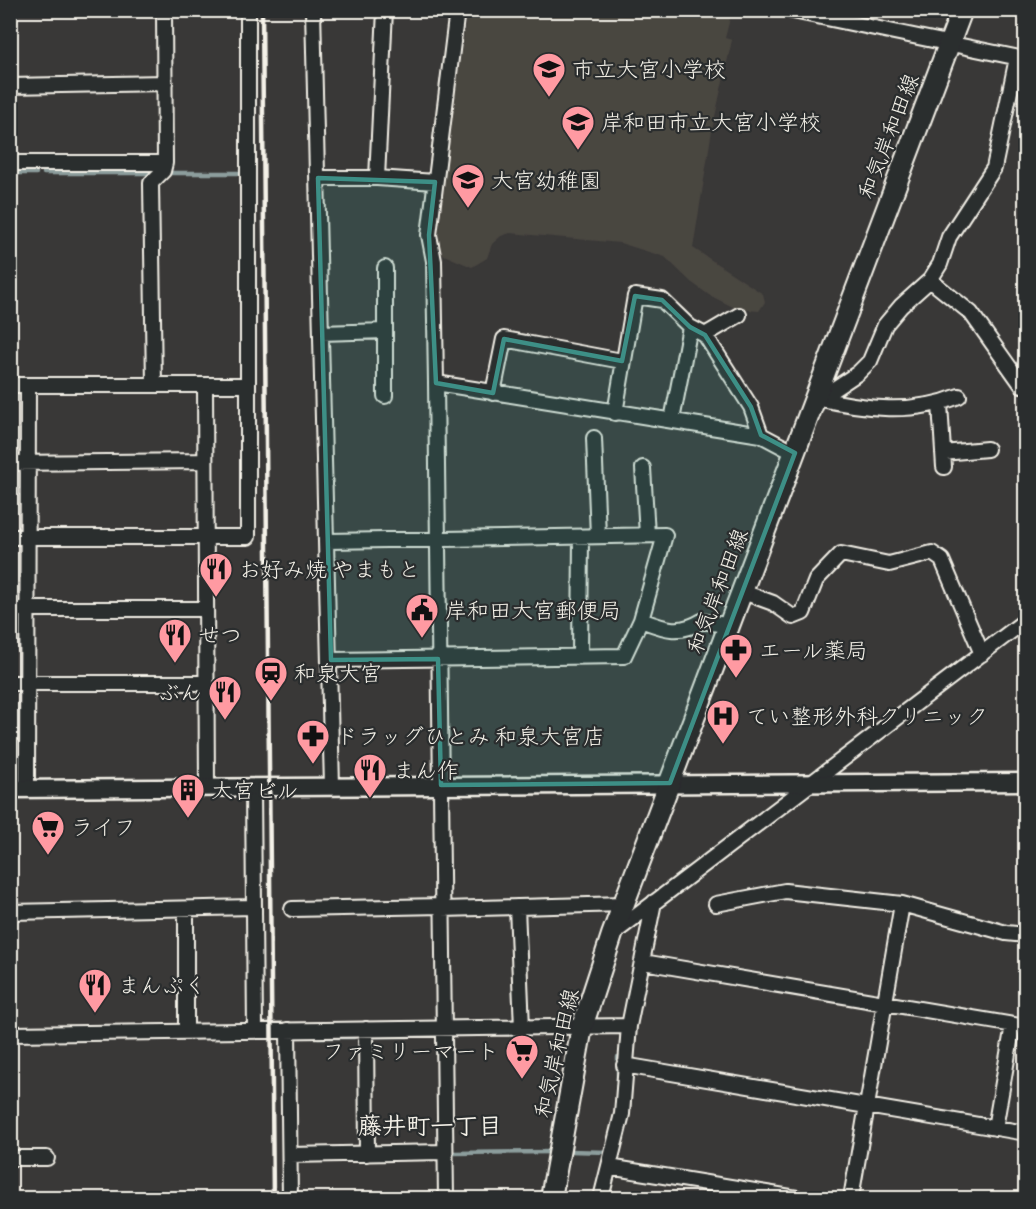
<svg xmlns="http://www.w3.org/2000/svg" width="1036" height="1209" viewBox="0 0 1036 1209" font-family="'Patrick Hand','Klee One',sans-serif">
<rect width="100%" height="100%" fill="#393837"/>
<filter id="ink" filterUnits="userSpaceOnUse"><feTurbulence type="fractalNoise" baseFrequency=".0167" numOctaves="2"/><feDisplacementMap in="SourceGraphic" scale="12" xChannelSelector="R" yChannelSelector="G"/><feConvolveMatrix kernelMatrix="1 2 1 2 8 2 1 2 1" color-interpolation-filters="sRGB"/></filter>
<g filter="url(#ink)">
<path fill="#4a4641" d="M467,11h265l-7,27 7,2 -20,90 -19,118 70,46 2,8 -6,9 -22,-2 -28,-14 -18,-13 -26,-25 -45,-14 -110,-10 -9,3 -9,8 -5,14 -15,9 -35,-15 9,-90z"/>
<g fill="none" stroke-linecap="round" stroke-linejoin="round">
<path stroke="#8c9d9c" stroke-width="4.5" d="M10,173h26
M44,173h104
M169,173h72
M375,1036h33
M318,1037h36
M618,1088v-31
M569,1151l39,1
M453,1153l99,-1"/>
<g stroke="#f4f1e8" stroke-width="18">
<path id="minor" d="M313,10l19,777
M788,10l236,49
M10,86l155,-3
M10,163h155
M318,178h59l58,4
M377,178l8,-168
M385,268v128
M930,280l41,33 51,72 4,-1
M321,333l64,-2
M705,335l34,-20
M436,383l325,52 34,18
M10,385h237
M154,385l-3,-202 12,-12 2,-8 -1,-153
M205,385l2,403
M493,393l11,-54 118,22
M817,398c47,11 96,17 142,-2
M819,399l39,-26 12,-12 15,-36 16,-19 29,-26 10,-16 9,-27 45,-69 23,-110
M940,404l4,63
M615,413l20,-117 27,4 28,27 15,8 46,72 10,28
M672,420l18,-93
M594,438l4,98
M943,453l44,-4
M10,463l194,-2
M643,468l4,67
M10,537h238v-527
M328,541l337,-6 -24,85 -17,36 -293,4
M743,592l30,11 20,14 10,-4 13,-33 25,-26 48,10 43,-11 10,7 40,94
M10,609h194
M641,620c24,9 38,15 61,1l28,5
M580,657l1,-120
M10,683h195
M253,787l2,244
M27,789l1,-404
M716,904l69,-13 117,13 104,29 20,2
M517,907l5,121
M292,909l150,-3
M442,909l182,-5
M10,912l244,-5
M614,933l412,-313
M643,962l383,65
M366,1029l1,125
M288,1030l2,168
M186,1032v-123
M10,1034l619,-8
M624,1065l402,68
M995,1128l18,-103
M290,1155l154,-3
M10,1158h37
M609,1167l188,31
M446,1198l-10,-815 -2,-122 -5,-26 28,-225
M601,1198l21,-84 7,-88 25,-124
M851,1198l51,-294"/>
</g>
<g stroke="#f4f1e8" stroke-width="21">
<path id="tertiary" d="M10,789l1016,-7"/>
</g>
<g stroke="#f4f1e8" stroke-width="24">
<path id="secondary" d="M551,1198l31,-171 30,-92 350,-925"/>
</g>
<use href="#minor" stroke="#2a2d2e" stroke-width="14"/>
<use href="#tertiary" stroke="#2a2d2e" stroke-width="16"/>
<use href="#secondary" stroke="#2a2d2e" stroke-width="20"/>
<path stroke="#f4f1e8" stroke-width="4.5" d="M262,10l11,1188"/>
</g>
</g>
<path fill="#3d8f86" fill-opacity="0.2" stroke="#3d8f86" stroke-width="4.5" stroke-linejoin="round" d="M318,178l117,4 -6,53 7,148 57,10 11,-54 118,22 13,-65 27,4 28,27 15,8 46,72 10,28 34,18 -125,330 -229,2 -3,-126 -107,1z"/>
<defs>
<g id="school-pin" transform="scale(1.725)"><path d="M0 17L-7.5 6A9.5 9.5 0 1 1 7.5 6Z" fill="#ff9aa2" stroke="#2a2d2e"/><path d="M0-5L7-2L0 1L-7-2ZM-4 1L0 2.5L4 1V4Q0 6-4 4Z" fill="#111"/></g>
<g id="restaurant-pin" transform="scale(1.725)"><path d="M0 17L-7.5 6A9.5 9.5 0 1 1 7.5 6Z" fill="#ff9aa2" stroke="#2a2d2e"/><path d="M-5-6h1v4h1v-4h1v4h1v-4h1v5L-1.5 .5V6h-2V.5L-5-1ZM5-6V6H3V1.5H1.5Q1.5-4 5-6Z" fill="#111"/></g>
<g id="civic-pin" transform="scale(1.725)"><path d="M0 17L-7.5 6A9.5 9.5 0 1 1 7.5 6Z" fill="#ff9aa2" stroke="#2a2d2e"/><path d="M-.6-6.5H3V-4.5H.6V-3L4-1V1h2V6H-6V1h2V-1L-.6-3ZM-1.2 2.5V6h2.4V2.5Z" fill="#111"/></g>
<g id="pharmacy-pin" transform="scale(1.725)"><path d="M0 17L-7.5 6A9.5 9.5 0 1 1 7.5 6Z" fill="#ff9aa2" stroke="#2a2d2e"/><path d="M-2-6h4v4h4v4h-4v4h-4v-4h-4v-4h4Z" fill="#111"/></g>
<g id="station-pin" transform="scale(1.725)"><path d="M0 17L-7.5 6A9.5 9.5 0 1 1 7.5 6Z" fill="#ff9aa2" stroke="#2a2d2e"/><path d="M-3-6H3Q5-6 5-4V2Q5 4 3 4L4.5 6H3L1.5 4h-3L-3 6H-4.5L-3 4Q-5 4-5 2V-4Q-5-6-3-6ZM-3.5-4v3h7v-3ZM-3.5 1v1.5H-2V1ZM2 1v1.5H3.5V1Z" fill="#111"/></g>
<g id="hospital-pin" transform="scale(1.725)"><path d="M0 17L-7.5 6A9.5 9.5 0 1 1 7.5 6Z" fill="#ff9aa2" stroke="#2a2d2e"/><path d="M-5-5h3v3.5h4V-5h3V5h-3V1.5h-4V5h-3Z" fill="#111"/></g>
<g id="building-pin" transform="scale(1.725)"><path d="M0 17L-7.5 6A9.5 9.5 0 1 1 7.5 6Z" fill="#ff9aa2" stroke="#2a2d2e"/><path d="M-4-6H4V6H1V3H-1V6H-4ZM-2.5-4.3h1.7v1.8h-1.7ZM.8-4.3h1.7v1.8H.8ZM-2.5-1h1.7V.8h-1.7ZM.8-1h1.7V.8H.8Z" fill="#111"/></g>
<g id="supermarket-pin" transform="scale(1.725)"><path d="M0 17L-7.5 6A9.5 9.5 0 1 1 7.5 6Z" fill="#ff9aa2" stroke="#2a2d2e"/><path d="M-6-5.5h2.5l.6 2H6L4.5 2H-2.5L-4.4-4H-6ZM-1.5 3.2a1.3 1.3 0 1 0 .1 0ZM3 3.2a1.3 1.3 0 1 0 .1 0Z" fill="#111"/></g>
</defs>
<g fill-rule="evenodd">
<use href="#school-pin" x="549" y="69"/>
<use href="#school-pin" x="578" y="122"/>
<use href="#school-pin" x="468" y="180"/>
<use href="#restaurant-pin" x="216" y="569"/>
<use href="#civic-pin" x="422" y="610"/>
<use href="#restaurant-pin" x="175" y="635"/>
<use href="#pharmacy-pin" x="736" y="650"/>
<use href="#station-pin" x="271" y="673"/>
<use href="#restaurant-pin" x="225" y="692"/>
<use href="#hospital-pin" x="723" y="716"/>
<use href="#pharmacy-pin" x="313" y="736"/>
<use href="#restaurant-pin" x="370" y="770"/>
<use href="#building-pin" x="188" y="790"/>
<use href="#supermarket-pin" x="48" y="827"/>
<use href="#restaurant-pin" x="95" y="985"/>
<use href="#supermarket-pin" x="522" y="1051"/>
</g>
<g text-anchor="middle" stroke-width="4.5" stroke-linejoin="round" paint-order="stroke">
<g font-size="22" fill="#f4f1e8" stroke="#2a2d2e" text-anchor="start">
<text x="572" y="77">市立大宮小学校</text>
<text x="601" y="130">岸和田市立大宮小学校</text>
<text x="491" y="188">大宮幼稚園</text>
<text x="239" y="577">お好み焼 やまもと</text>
<text x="445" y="618">岸和田大宮郵便局</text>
<text x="198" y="643">せつ</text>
<text x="759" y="658">エール薬局</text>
<text x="294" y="681">和泉大宮</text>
<text x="202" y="700" text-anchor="end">ぶん</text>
<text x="746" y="724">てい整形外科クリニック</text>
<text x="336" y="744">ドラッグひとみ 和泉大宮店</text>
<text x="393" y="778">まん作</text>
<text x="211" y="798">大宮ビル</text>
<text x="71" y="835">ライフ</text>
<text x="118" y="993">まんぷく</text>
<text x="499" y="1059" text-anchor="end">ファミリーマート</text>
</g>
<g font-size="22" fill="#f4f1e8" stroke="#2a2d2e">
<text transform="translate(888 136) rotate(-69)" y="8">和気岸和田線</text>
<text transform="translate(717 591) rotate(-69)" y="8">和気岸和田線</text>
<text transform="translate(556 1053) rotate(-77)" y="8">和気岸和田線</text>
</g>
<g font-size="24" font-weight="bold" fill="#f4f1e8" stroke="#2a2d2e">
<text x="430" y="1134">藤井町一丁目</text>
</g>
</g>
<rect width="1036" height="1209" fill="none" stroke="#2a2d2e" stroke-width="36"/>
<rect x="18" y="18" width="1000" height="1173" fill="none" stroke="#f4f1e8" stroke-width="2" filter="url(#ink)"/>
</svg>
